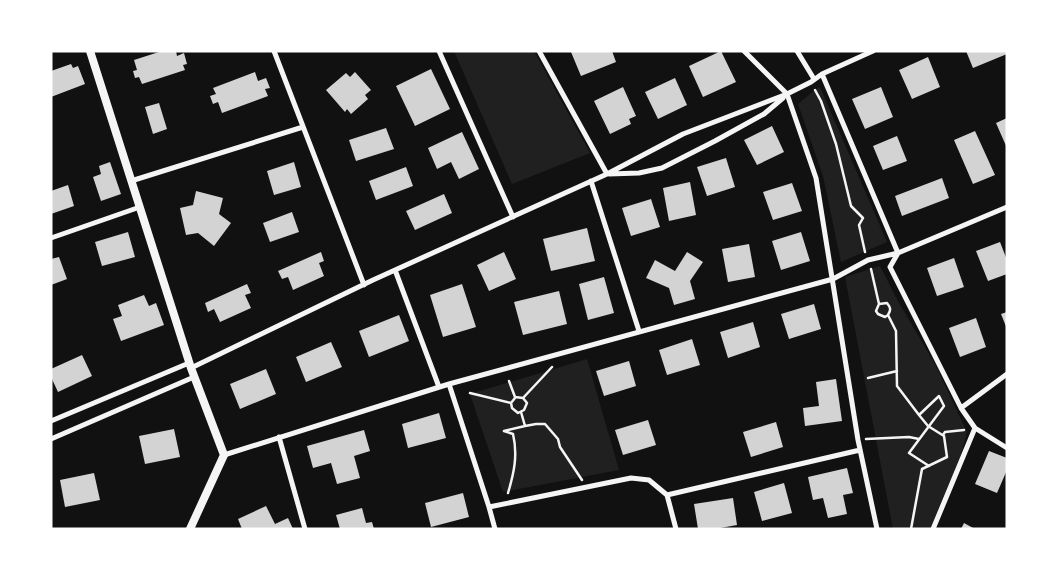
<svg xmlns="http://www.w3.org/2000/svg" width="1058" height="580" viewBox="0 0 1058 580" font-family="'Space Grotesk',sans-serif">
<rect width="100%" height="100%" fill="#111"/>
<path fill="#202020" d="M454,51h80l56,102 -78,31z
M820,87l67,155 -46,20 -18,-86 -25,-72 18,-15z
M880,266l19,37 36,61 32,68 -7,26 -30,71h-37l-48,-252z
M587,359l32,111 -116,22 -33,-98z"/>
<path fill="#d3d3d3" d="M162,51h14l1,5 7,-3 3,11 -4,1 2,5 -43,14 -3,-7 -4,1 -2,-7 4,-1 -3,-10z
M574,51h38l4,11 -35,14 -10,-24z
M721,51l15,31 -33,15 -14,-31z
M966,51h39l2,3 -34,14z
M928,57l12,30 -28,12 -13,-29z
M71,64l2,4 5,-2 7,18 -34,13v-26z
M431,69l19,40 -35,17 -19,-40z
M255,72l3,9 8,-3 4,10 -5,1 3,7 -46,17 -4,-11 -5,2 -3,-8 6,-2 -3,-6z
M355,72l16,18 -6,5 3,4 -17,15 -4,-5 -2,3 -19,-22 20,-17 4,4z
M675,78l12,27 -29,14 -13,-27z
M623,87l13,29 -7,3 2,5 -21,10 -16,-33z
M881,87l12,30 -28,12 -13,-30z
M159,103l8,26 -14,5 -8,-27z
M1007,118v30l-11,-25z
M772,126l12,26 -27,13 -13,-25z
M386,128l8,21 -38,12 -7,-21z
M975,131l20,44 -22,9 -19,-44z
M462,132l17,37 -20,10 -8,-17 -14,7 -9,-21z
M897,136l10,25 -24,9 -10,-24z
M726,158l9,29 -28,9 -10,-29z
M110,162l11,32 -20,7 -8,-24 8,-3 -2,-8z
M294,162l7,25 -27,8 -7,-24z
M406,167l7,19 -37,14 -7,-19z
M942,178l7,20 -47,18 -7,-20z
M690,182l6,33 -27,6 -6,-33z
M792,183l10,28 -29,9 -10,-28z
M68,185l6,21 -23,8v-23z
M196,191l27,7 -4,16 12,9 -17,23 -16,-13 -12,2 -6,-27 13,-3z
M444,194l8,19 -37,17 -9,-19z
M651,199l9,28 -29,9 -9,-28z
M292,212l7,20 -29,10 -7,-19z
M587,228l8,33 -44,10 -8,-32z
M128,232l7,25 -33,9 -7,-24z
M801,232l9,29 -29,9 -9,-29z
M1000,242l7,18v14l-19,7 -12,-30z
M749,244l6,33 -27,5 -6,-33z
M321,252l3,9 -5,2 5,13 -31,14 -5,-13 -6,2 -4,-8z
M504,252l12,27 -27,12 -12,-26z
M687,252l16,10 -13,19 5,18 -21,6 -5,-17 -23,-10 9,-18 20,11z
M59,257l8,22 -16,6v-26z
M954,258l10,29 -27,9 -10,-28z
M604,277l10,36 -26,7 -9,-36z
M247,284l4,9 -6,2 6,13 -31,14 -6,-13 -6,3 -3,-9z
M462,284l14,43 -33,10 -13,-42z
M559,291l8,33 -44,11 -9,-33z
M144,295l5,11 7,-3 8,22 -43,16 -8,-22 9,-3 -4,-11z
M814,304l7,25 -32,10 -8,-25z
M1007,312v17l-6,-15z
M399,315l10,26 -40,16 -10,-26z
M976,318l10,29 -26,10 -11,-29z
M753,322l7,25 -32,11 -8,-26z
M692,339l8,26 -33,10 -8,-25z
M331,342l11,25 -36,15 -10,-25z
M82,355l10,21 -34,16 -7,-15v-8z
M629,361l7,25 -32,10 -8,-25z
M266,369l10,25 -36,15 -10,-25z
M836,379l6,42 -37,5 -2,-18 16,-2 -3,-24z
M439,413l7,25 -38,10 -6,-24z
M648,420l8,25 -33,10 -8,-25z
M776,422l7,25 -32,10 -8,-25z
M174,429l6,28 -35,7 -6,-28z
M364,430l6,21 -16,5 6,22 -23,6 -6,-21 -18,5 -6,-22z
M989,451l18,7v12l-10,23 -22,-9z
M847,468l6,25 -10,2 4,19 -19,4 -5,-20 -10,2 -5,-23z
M94,473l6,27 -35,7 -5,-27z
M784,483l8,30 -30,8 -8,-29z
M463,493l6,24 -38,10 -6,-24z
M733,498l4,27 -22,4h-17l-4,-25z
M266,506l9,18 13,-6 5,11h-51l-4,-10z
M362,508l4,15 6,-1 2,7h-34l-4,-14z
M964,523l11,6h-14z"/>
<g fill="none" stroke-linecap="round" stroke-linejoin="round">
<path stroke="#f5f5f5" stroke-width="2.5" d="M815,90l6,11 15,43 15,62 12,12 -4,7 6,27
M871,269l8,35
M888,315l-3,2 -7,-3 -2,-3 3,-7 8,-1c4,5 4,7 1,12l8,16 1,55 22,29 20,-19 5,10 -35,47 20,13
M868,378l29,-7
M509,381l6,16 8,1 29,-31
M470,393l41,10 4,-5
M511,403l1,5 6,5 6,-3 3,-7 -4,-5
M525,426l11,-2h9l13,15 2,8 22,33
M943,435l2,-3 19,-2
M866,439l43,-2 10,2
M508,493c6,-20 10,-38 5,-59l-9,-3 21,-5 -4,-14
M911,529l11,-60 25,-12 -3,-21 -16,-10 -9,-11"/>
<path stroke="#f5f5f5" stroke-width="5" d="M274,51l90,234
M439,51l74,166
M539,51l68,123
M744,51l43,43 29,84 42,262 19,89
M797,51l17,28
M822,74l76,179 -8,14 71,141 14,20 32,20
M609,174l30,-1 23,-5 53,-27 49,-27 19,-16
M131,181l172,-54
M591,181l48,150
M51,238l89,-31
M395,270l44,117
M191,368l182,-88 234,-106 76,-40 104,-40 24,-12 11,-8 51,-23
M449,384l40,123 6,22
M961,408l46,-34
M51,421l138,-58
M279,437l26,92
M51,439l143,-62
M224,455l225,-71 384,-105 35,-19 30,-7 109,-46
M489,507l142,-29 18,2 18,15
M676,529l-9,-34 193,-45
M933,529l42,-101"/>
<path stroke="#f5f5f5" stroke-width="8" d="M90,51l101,317 33,87 -34,74"/>
</g>
<rect width="1058" height="580" fill="none" stroke="#ffffff" stroke-width="105"/>
</svg>
